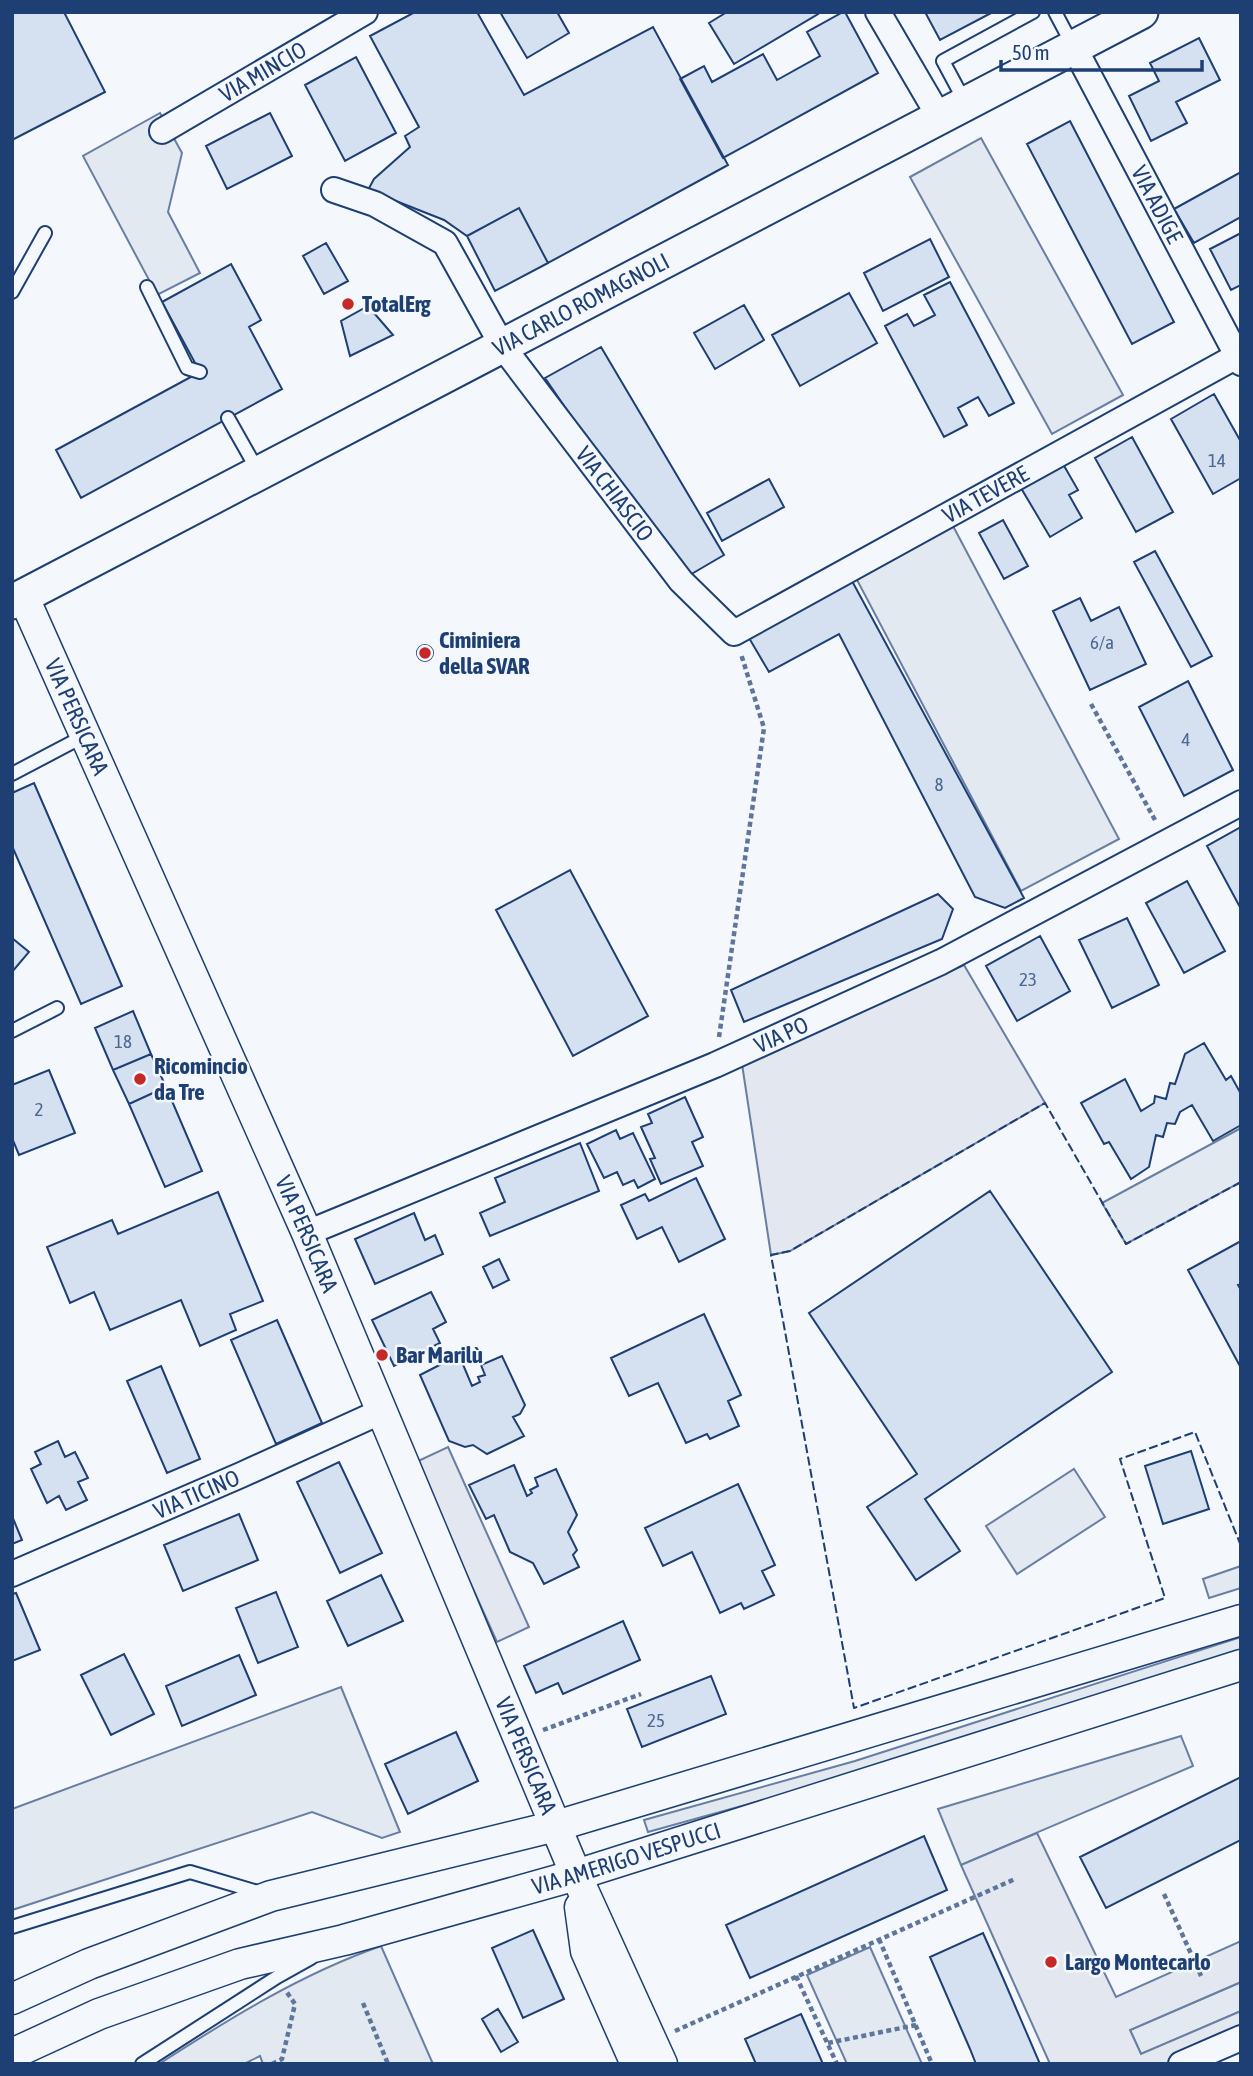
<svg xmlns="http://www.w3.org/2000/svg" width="1253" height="2076" viewBox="0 0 1253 2076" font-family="'Asap Condensed',sans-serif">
<rect width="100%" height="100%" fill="#f4f7fb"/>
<path fill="#e3e9f0" stroke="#687fa3" stroke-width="2" d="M160,113l22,40 -14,59 32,61 -43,22 -74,-139z
M981,138l142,257 -71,39 -142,-257z
M953,526l166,313 -98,52 -165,-313z
M1241,1128v54l-115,62 -24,-41z
M1074,1469l31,48 -88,57 -31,-48z
M1241,1566v22l-32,10 -6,-19z
M1241,1637v13l-381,123 -212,59 -4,-12 211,-59z
M341,1687l59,145 -18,6 -70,-26 -300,98v-101z
M1181,1736l12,30 -232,99 -23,-56z
M381,1946l52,118h-170l-3,-8 -16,8h-85c70,-45 142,-90 222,-118z
M870,1947l52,117h-75l-40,-89z
M1241,1982v29l-100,43 -11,-24z"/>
<path fill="#e3e8f0" stroke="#687fa3" stroke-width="2" d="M964,965l81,138 -255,148 -19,4 -29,-191z
M448,1447l81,180 -32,15 -81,-180z
M1037,1833l79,164 125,-56v41l-111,48 11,24 100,-43v19l-75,34h-116l-89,-199z"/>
<path fill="#d5e0f0" stroke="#1d3f73" stroke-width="2" d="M12,12h52l41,80 -93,48z
M415,12h62l47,83 129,-68 75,138 -180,98 -29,-55 -52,28 -23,-16 -76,-30 6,-11 36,-32 -5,-11 14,-9 -49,-91z
M500,12h57l12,21 -42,25z
M727,12h90l1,2 -84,50 -25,-41z
M843,12h2l33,61 -155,85 -43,-79 24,-13 8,16 51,-28 14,26 43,-24 -13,-24z
M925,12h68l-53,28z
M1199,38l21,42 -44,22 11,21 -36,18 -22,-45 30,-15 -9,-18z
M356,57l40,76 -51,28 -40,-76z
M270,113l22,43 -65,33 -21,-43z
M1070,121l104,201 -42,22 -105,-200z
M1241,172v45l-47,26 -20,-34z
M519,208l29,55 -53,28 -28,-55z
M1241,233v52l-10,5 -21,-41z
M930,239l19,38 -66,34 -19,-38z
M326,243l22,38 -24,13 -21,-38z
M231,264l30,56 -12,7 33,62 -201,109 -25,-48 144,-78 -38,-70z
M950,282l64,121 -25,13 -11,-19 -20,11 9,17 -23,12 -59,-111 22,-12 7,12 21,-11 -11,-20z
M849,293l28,50 -77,43 -28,-51z
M744,305l20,35 -49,29 -21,-36z
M368,306l25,29 -43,21 -9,-35z
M601,347l123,208 -36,21 -106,-144 -37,-54z
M1214,394l27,48v36l-28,16 -42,-75z
M1132,437l41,75 -37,20 -41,-74z
M1063,464l15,26 -9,5 13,23 -32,19 -29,-49z
M769,479l15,28 -62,34 -15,-28z
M1003,520l25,46 -24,13 -25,-46z
M1155,551l57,105 -21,11 -57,-105z
M852,581l172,317 -19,10 -30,-11 -136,-263 -70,38 -20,-34z
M1080,598l11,23 28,-14 27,57 -56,26 -37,-79z
M417 653a8 8 0 1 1 16 0a8 8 0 1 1-16 0Z
M1188,681l45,89 -49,26 -45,-89z
M34,783l88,203 -41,18 -69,-158v-53z
M1241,827v82l-34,-63z
M570,870l78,146 -75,40 -77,-146z
M1187,881l38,70 -41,22 -38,-70z
M938,894l15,15 -11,30 -198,83 -13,-32z
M1127,918l32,67 -47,23 -33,-68z
M1040,936l30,55 -53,30 -31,-55z
M12,938l17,14 -17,20z
M133,1011l18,43 -38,16 -18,-42z
M1204,1043l22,37 5,-4 10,18v31l-28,16 -21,-36 -12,7 -5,12 -8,-1 -4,14 -7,-2 -7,32 -18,12 -22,-37 -5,2 -23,-41 44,-24 16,32 13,-8 1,-7 11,3 4,-16 5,1 10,-30z
M151,1054l15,33 -37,17 -16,-34z
M49,1070l26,63 -56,22 -7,-17v-53z
M166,1087l36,84 -37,16 -36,-83z
M685,1097l18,40 -11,5 11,24 -42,18 -11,-25 5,-1 -14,-31 11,-4 -4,-9z
M616,1130l4,9 13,-6 22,46 -17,9 -4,-8 -11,5 -6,-13 -13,6 -17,-34z
M580,1143l19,48 -109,45 -10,-23 25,-11 -10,-24z
M696,1178l29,61 -46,23 -17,-35 -25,12 -16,-34 24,-11 4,7z
M990,1191l122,181 -187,127 35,52 -44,29 -49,-73 50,-33 -108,-161z
M218,1192l45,109 -33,13 6,16 -36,16 -19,-46 -71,30 -16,-38 -24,11 -23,-56 65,-27 6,14z
M414,1213l11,27 10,-5 8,19 -68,30 -20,-45z
M1241,1241v43l-3,1 3,5v78l-53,-98z
M499,1259l10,21 -16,8 -10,-21z
M431,1292l15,30 -13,7 7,14 -46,23 -22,-46z
M704,1314l37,81 -13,6 11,25 -29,13 -3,-5 -21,9 -28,-60 -29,13 -18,-38z
M277,1320l45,103 -46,21 -45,-104z
M459,1355l13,31 8,-4 -2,-5 7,-2 -4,-10 21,-9 23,49 -5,9 -7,3 11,19 -37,18 -14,-9 -8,2 -16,-6 -29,-66z
M161,1366l39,93 -33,14 -40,-92z
M58,1441l7,16 10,-5 13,26 -10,4 9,18 -21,10 -7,-14 -12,7 -16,-34 10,-5 -6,-12z
M1191,1451l18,58 -46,15 -18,-58z
M339,1462l43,91 -42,20 -43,-91z
M514,1465l13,31 5,-3 -2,-3 8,-4 -3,-8 21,-9 21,46 -9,17 9,18 -4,5 6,12 -35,17 -11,-21 -23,-11 -16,-37 -8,4 -17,-34z
M738,1484l37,81 -13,6 12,24 -30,14 -3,-6 -21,10 -28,-61 -29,14 -18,-38z
M239,1514l19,46 -75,31 -19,-46z
M12,1516l10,24 -10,4z
M381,1575l22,46 -55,25 -21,-45z
M276,1592l22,55 -40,16 -22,-55z
M16,1593l24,57 -28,11v-67z
M623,1621l17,39 -77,34 -5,-11 -22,10 -12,-27z
M124,1654l30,60 -43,21 -30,-60z
M239,1655l17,40 -74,31 -16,-40z
M711,1676l15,38 -84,33 -15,-38z
M456,1732l22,49 -70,33 -23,-50z
M1241,1777v63l-135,68 -26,-51z
M924,1836l23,54 -197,88 -24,-53z
M533,1930l31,69 -41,19 -31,-70z
M983,1933l20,45 37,86h-64l-6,-15 -40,-92z
M498,2009l20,33 -17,10 -19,-33z
M801,2014l22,50h-67l-11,-25z"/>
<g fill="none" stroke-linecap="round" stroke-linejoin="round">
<g stroke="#1d3f73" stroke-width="16">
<path id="service" d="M1055,12l18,34
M966,104l-23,-43 90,-49
M147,287l40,81 13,4
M12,292l33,-59
M228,418l30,53
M12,774l74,-39
M12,1031l45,-23
M12,1927l178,-55 71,21
M142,2064l135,-87 34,-19"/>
</g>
<g stroke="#1d3f73" stroke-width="28">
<g id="minor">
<path d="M878,12l62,106"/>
<path id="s1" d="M1074,47l167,316"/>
<path id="s2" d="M162,131l203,-119"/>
<path id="s3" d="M334,190l41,14 70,39 58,104 178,234 53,52 503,-277"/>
<path id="s4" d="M307,1233l408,-168 226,-103 300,-159"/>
<path id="s5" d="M12,1574l229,-99 139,-63"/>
<path d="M1181,2064l60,-26"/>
</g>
</g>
<g stroke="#1d3f73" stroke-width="33">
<g id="tertiary">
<path id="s6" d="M24,598l283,635 269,642 86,189"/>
<path d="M580,1907l6,44 50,113"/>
<path d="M12,1999l77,-35 182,-68 285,-70 685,-206"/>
<path id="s7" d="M12,2054l87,-40 141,-50 104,-24 232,-65 665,-210"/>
</g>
</g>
<g stroke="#1d3f73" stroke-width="37">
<g id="secondary">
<path id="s8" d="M12,602l1129,-590"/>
</g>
</g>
<path stroke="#5e769c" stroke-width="4.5" stroke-dasharray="5 3.5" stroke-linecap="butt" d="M1091,704l64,116
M719,1037l45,-309 -23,-74
M543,1730l98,-36
M1164,1894l38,84
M879,1939l53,125
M796,1976l41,88
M363,2003l25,61
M675,2031l340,-152
M828,2043l88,-18
M272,2064l10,-5 13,-55 -9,-13"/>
<use href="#service" stroke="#f4f7fb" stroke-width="12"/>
<use href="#minor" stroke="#f4f7fb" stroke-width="24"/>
<use href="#tertiary" stroke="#f4f7fb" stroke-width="30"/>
<use href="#secondary" stroke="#f4f7fb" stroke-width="33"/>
<path stroke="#1d3f73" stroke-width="2" stroke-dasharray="9 3.5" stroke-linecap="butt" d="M1241,1182l-115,62 -81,-141 -255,148 -19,4 83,453 311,-110 -45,-139 75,-27 46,114"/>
</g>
<g fill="#c62828" stroke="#f4f7fb" stroke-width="2.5">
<circle cx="348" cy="304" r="7"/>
<circle cx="425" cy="653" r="7"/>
<circle cx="140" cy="1079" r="7"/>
<circle cx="382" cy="1355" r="7"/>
<circle cx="1051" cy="1962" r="7"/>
</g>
<g text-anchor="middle" stroke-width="5" stroke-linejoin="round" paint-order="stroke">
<g font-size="19" fill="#4b6792">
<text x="1217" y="467">14</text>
<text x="1102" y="649">6/a</text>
<text x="1186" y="746">4</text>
<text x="939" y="791">8</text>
<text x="1028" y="986">23</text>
<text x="123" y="1048">18</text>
<text x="39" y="1116">2</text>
<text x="656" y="1727">25</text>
</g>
<g font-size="23" fill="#1d3f73" stroke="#f4f7fb">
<text dy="8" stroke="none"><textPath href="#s2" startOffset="117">VIA MINCIO</textPath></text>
<text dy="8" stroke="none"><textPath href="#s1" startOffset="178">VIA ADIGE</textPath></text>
<text dy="8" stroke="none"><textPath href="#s8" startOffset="642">VIA CARLO ROMAGNOLI</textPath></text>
<text dy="8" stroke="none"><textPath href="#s3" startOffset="427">VIA CHIASCIO</textPath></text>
<text dy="8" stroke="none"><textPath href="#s3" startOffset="898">VIA TEVERE</textPath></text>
<text dy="8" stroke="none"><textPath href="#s6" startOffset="130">VIA PERSICARA</textPath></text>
<text dy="8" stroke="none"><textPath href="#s4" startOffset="514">VIA PO</textPath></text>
<text dy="8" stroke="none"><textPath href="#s6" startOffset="696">VIA PERSICARA</textPath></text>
<text dy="8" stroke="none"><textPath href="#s5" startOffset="201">VIA TICINO</textPath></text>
<text dy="8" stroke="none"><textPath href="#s6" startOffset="1262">VIA PERSICARA</textPath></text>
<text dy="8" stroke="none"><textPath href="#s7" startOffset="646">VIA AMERIGO VESPUCCI</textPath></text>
</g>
<g font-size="23" font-weight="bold" fill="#1d3f73" stroke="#f4f7fb" text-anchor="start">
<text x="362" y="312">TotalErg</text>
<text x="439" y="648">Ciminiera<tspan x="439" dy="26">della SVAR</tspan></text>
<text x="154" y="1074">Ricomincio<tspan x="154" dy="26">da Tre</tspan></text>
<text x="396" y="1363">Bar Marilù</text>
<text x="1065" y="1970">Largo Montecarlo</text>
</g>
</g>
<rect width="1253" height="2076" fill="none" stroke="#1d3f73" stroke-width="28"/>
<path d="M1001 60v10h201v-10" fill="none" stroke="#1d3f73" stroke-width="3.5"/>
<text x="1012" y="60" font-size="21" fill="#1d3f73" stroke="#f4f7fb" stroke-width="5" paint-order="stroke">50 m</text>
</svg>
